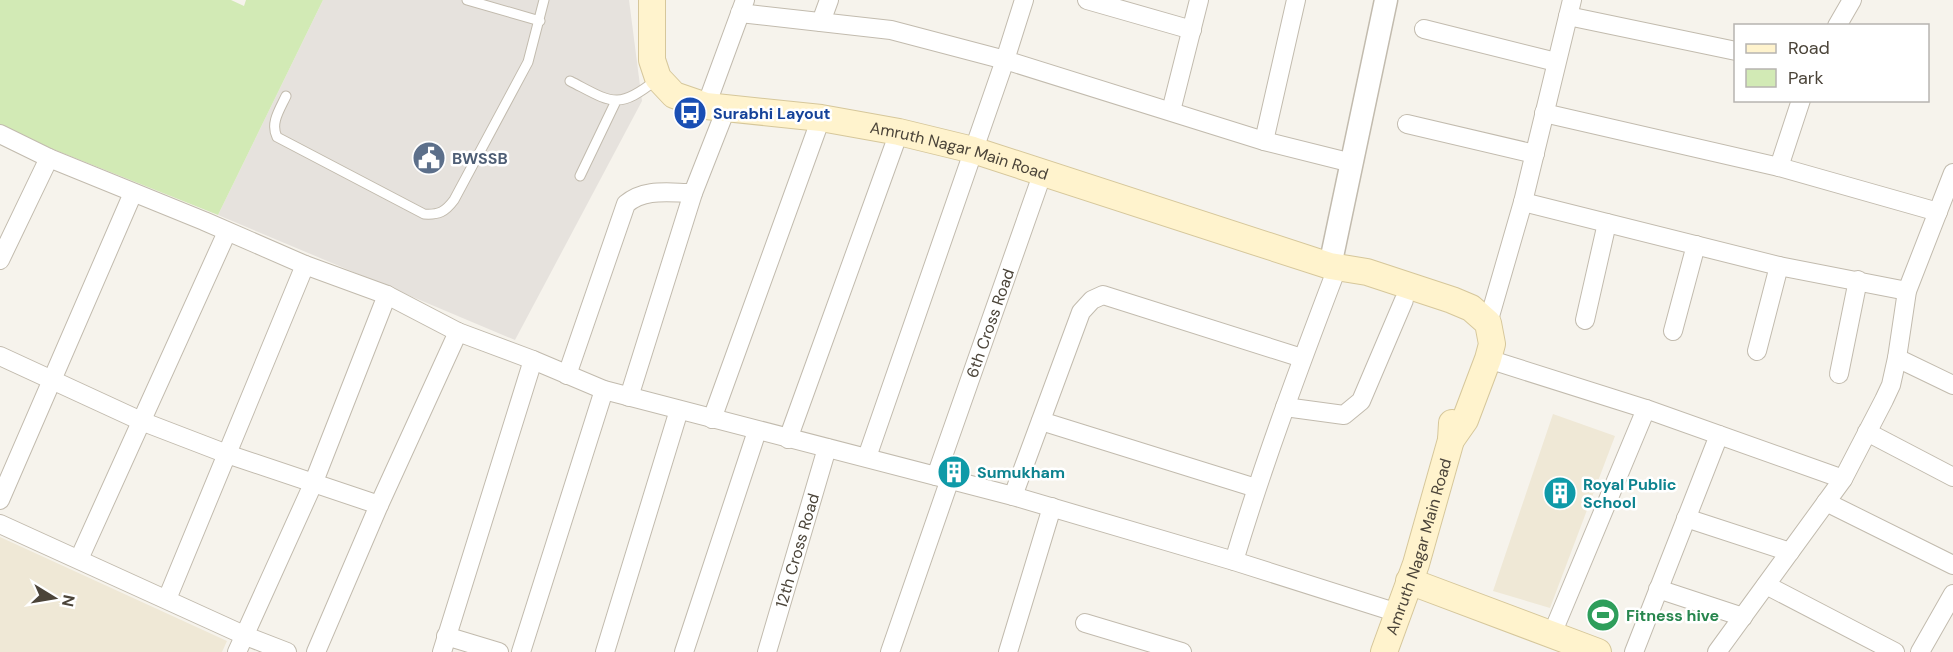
<svg xmlns="http://www.w3.org/2000/svg" width="1953" height="652" viewBox="0 0 1953 652" font-family="'DM Sans',sans-serif">
<rect width="100%" height="100%" fill="#f6f3ec"/>
<path fill="#e6e2dd" d="M323,0h306l13,101 -127,239 -297,-125z"/>
<path fill="#efe8d6" d="M1553,414l62,22 -65,172 -57,-17z
M0,537l227,104 -5,11h-222z"/>
<path fill="#d2eab5" d="M0,0h231l13,6 2,-6h77l-105,215 -218,-87z"/>
<g fill="none" stroke-linecap="round" stroke-linejoin="round">
<g stroke="#c2bbae" stroke-width="11">
<path id="service" d="M467,0l73,21
M570,81c41,21 47,30 86,-1
M286,96c-6,13 -16,27 -9,41l147,77c15,1 21,-2 30,-14l74,-138 16,-62
M580,176l36,-75"/>
</g>
<g stroke="#c2bbae" stroke-width="20">
<g id="minor">
<path d="M1087,0l105,30"/>
<path d="M740,13l151,17 114,30 259,81 88,22"/>
<path d="M1568,16l168,35"/>
<path d="M821,22l8,-22"/>
<path d="M1837,26l15,-26"/>
<path d="M1424,29l132,33"/>
<path d="M706,106l39,-106"/>
<path d="M1171,111l28,-111"/>
<path d="M1544,113l235,54 22,-67"/>
<path d="M1407,124l128,30"/>
<path d="M0,134l49,24 155,63 101,44 82,30 71,37"/>
<path d="M1264,141l32,-141"/>
<path d="M1779,167l159,45"/>
<path d="M1523,202l256,64 128,25"/>
<path d="M0,260l49,-102"/>
<path d="M1585,320l22,-97"/>
<path d="M1488,323l35,-121 49,-202"/>
<path d="M1673,331l23,-86"/>
<path d="M1757,351l22,-85"/>
<path d="M0,356l141,65 86,33 152,51 79,-173 75,28 71,30 409,106 221,65 164,52"/>
<path d="M1897,358l56,27"/>
<path d="M1488,359l158,50 197,70"/>
<path d="M1839,374l19,-94"/>
<path d="M567,375l59,-171c19,-16 43,-11 67,-11"/>
<path d="M629,397l64,-204 33,-84"/>
<path d="M1285,407l59,8 17,-14 43,-101"/>
<path d="M712,419l109,-301"/>
<path d="M1041,421l215,67"/>
<path d="M1867,432l86,45"/>
<path d="M788,439l111,-307"/>
<path d="M867,457l138,-397 19,-60"/>
<path id="s1" d="M936,476l107,-304"/>
<path d="M1013,496l68,-184 11,-12 11,-5 199,63"/>
<path d="M0,500l133,-307"/>
<path d="M1826,502l127,63"/>
<path d="M1686,518l104,34"/>
<path d="M0,524l246,112 41,16"/>
<path d="M79,559l148,-327"/>
<path d="M1234,561c30,-100 66,-196 103,-293"/>
<path d="M1766,585l129,67"/>
<path d="M1658,589l85,28"/>
<path d="M167,599l138,-334"/>
<path d="M1085,623l97,29"/>
<path d="M1552,634l94,-225"/>
<path d="M446,636l53,16"/>
<path d="M237,652l76,-168 74,-189"/>
<path d="M316,652l63,-147"/>
<path d="M442,652l91,-292"/>
<path d="M521,652l83,-262"/>
<path d="M605,652l74,-242"/>
<path d="M684,652l73,-221"/>
<path id="s2" d="M767,652l60,-204"/>
<path d="M890,652l60,-173"/>
<path d="M1008,652l44,-145"/>
<path d="M1634,652l85,-217"/>
<path d="M1717,652l126,-173 41,-79 7,-15 6,-27 10,-67 46,-118"/>
<path d="M1920,652l33,-58"/>
</g>
</g>
<g stroke="#c2bbae" stroke-width="25">
<path id="tertiary" d="M1330,266l56,-266"/>
</g>
<g stroke="#d6c79b" stroke-width="28">
<g id="secondary">
<path id="s3" d="M652,0v60l6,18 16,17 32,11 115,12 78,14 74,18 357,116 37,6 85,28 19,8 17,15 4,21 -4,15 -23,61 -14,20"/>
<path d="M1409,581l189,71"/>
<path id="s4" d="M1384,652l32,-88 35,-124 1,-17"/>
</g>
</g>
<use href="#service" stroke="#fff" stroke-width="9"/>
<use href="#minor" stroke="#fff" stroke-width="18"/>
<use href="#tertiary" stroke="#fff" stroke-width="22"/>
<use href="#secondary" stroke="#fff3cd" stroke-width="26"/>
</g>
<defs>
<g id="bus-disc" transform="scale(1.725)"><circle r="9.5" fill="#1a4fb4" stroke="#fff"/><path d="M-5-6H5V4H4V6H2V4H-2V6H-4V4H-5ZM-3.5-4V0h7V-4ZM-3.5 1.2v1.5H-2V1.2ZM2 1.2v1.5H3.5V1.2Z" fill="#fff"/></g>
<g id="civic-disc" transform="scale(1.725)"><circle r="9.5" fill="#5c6f8a" stroke="#fff"/><path d="M-.6-6.5H3V-4.5H.6V-3L4-1V1h2V6H-6V1h2V-1L-.6-3ZM-1.2 2.5V6h2.4V2.5Z" fill="#fff"/></g>
<g id="building-disc" transform="scale(1.725)"><circle r="9.5" fill="#0f9aa8" stroke="#fff"/><path d="M-4-6H4V6H1V3H-1V6H-4ZM-2.5-4.3h1.7v1.8h-1.7ZM.8-4.3h1.7v1.8H.8ZM-2.5-1h1.7V.8h-1.7ZM.8-1h1.7V.8H.8Z" fill="#fff"/></g>
<g id="stadium-disc" transform="scale(1.725)"><circle r="9.5" fill="#2e9e5b" stroke="#fff"/><path d="M0-5a6.5 5 0 1 0 0 10a6.5 5 0 1 0 0-10ZM-3.5-1.8h7v3.6h-7Z" fill="#fff"/></g>
</defs>
<g fill-rule="evenodd">
<use href="#bus-disc" x="690" y="113"/>
<use href="#civic-disc" x="429" y="158"/>
<use href="#building-disc" x="954" y="472"/>
<use href="#building-disc" x="1560" y="493"/>
<use href="#stadium-disc" x="1603" y="615"/>
</g>
<g text-anchor="middle" stroke-width="5" stroke-linejoin="round" paint-order="stroke">
<g font-size="16" font-weight="bold" fill="#164399" stroke="#fff" text-anchor="start">
<text x="713" y="119">Surabhi Layout</text>
</g>
<g font-size="16" fill="#4b4439" stroke="#fff">
<text dy="6" stroke="none"><textPath href="#s3" startOffset="394">Amruth Nagar Main Road</textPath></text>
<text dy="6" stroke="none"><textPath href="#s1" startOffset="162">6th Cross Road</textPath></text>
<text dy="6" stroke="none"><textPath href="#s4" startOffset="111">Amruth Nagar Main Road</textPath></text>
<text dy="6" stroke="none"><textPath href="#s2" startOffset="106">12th Cross Road</textPath></text>
</g>
<g font-size="16" font-weight="bold" fill="#4e5e75" stroke="#fff" text-anchor="start">
<text x="452" y="164">BWSSB</text>
</g>
<g font-size="16" font-weight="bold" fill="#0d838f" stroke="#fff" text-anchor="start">
<text x="977" y="478">Sumukham</text>
<text x="1583" y="490">Royal Public<tspan x="1583" dy="18">School</tspan></text>
</g>
<g font-size="16" font-weight="bold" fill="#27864d" stroke="#fff" text-anchor="start">
<text x="1626" y="621">Fitness hive</text>
</g>
</g>
<rect x="1734" y="24" width="195" height="78" fill="#ffffff" stroke="#b7b4b0" stroke-width="1.5"/>
<rect x="1746" y="44" width="30" height="9" fill="#fff3cd" stroke="#b7b4b0" stroke-width="1.5"/>
<text x="1788" y="54" font-size="18" fill="#4b4439">Road</text>
<rect x="1746" y="69" width="30" height="18" fill="#d2eab5" stroke="#b7b4b0" stroke-width="1.5"/>
<text x="1788" y="84" font-size="18" fill="#4b4439">Park</text>
<g transform="translate(54 598) rotate(101)" stroke="#ffffff" stroke-width="4.5" paint-order="stroke">
<path d="M0-4.5L10 22L0 15L-10 22Z" fill="#4b4439"/>
<text y="-9" font-size="16" font-weight="bold" text-anchor="middle" fill="#4b4439">N</text>
</g>
</svg>
